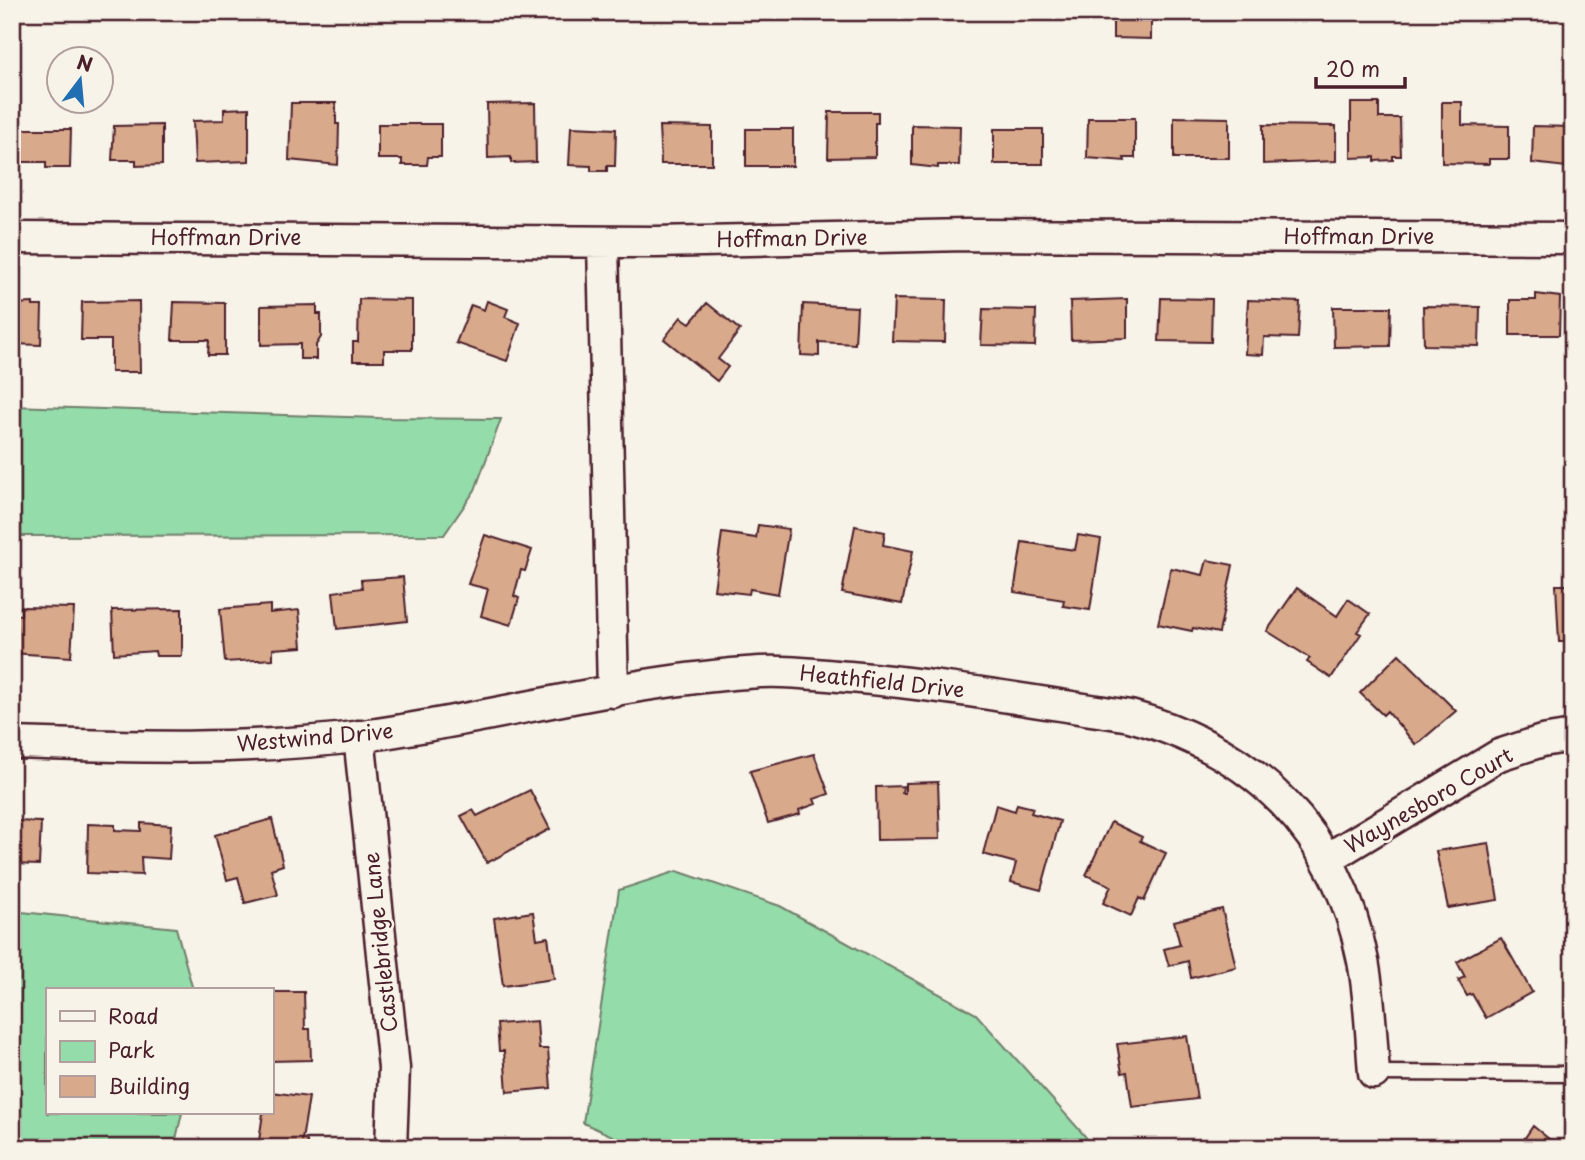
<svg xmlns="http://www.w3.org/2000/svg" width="1585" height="1160" viewBox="0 0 1585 1160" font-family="'Playpen Sans',sans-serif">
<rect width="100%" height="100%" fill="#f7f3e8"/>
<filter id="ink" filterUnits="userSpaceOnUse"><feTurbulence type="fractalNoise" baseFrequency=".0143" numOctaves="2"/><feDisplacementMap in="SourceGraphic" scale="14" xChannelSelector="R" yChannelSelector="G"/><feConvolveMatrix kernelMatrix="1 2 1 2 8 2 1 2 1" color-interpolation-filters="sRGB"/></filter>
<g filter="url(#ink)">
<path fill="#94dcaa" stroke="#6f7e6a" stroke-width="2" d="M12,406l366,12 123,1 -26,71 -31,45 -432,1z
M677,871l103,35 196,108 109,122 7,12h-453l-56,-25 36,-233z
M12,911l164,17 17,62h-146v123h135l-8,35h-162z"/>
<path fill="#d9a98b" stroke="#4a1f2b" stroke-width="2" d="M1113,12h38v27l-38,-1z
M1442,102h20v23l47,1v33h-20v5l-47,-1z
M291,103h45v21h3l-1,41 -49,-5z
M535,103l1,59 -25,1v-6l-23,1 -1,-54z
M1351,103h28v15h21l1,38h-8v4l-18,1v-4l-24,1z
M249,108v53l-54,2 -2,-42 31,-1v-11z
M829,112h49v11h-3v34l-47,1z
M1174,117l55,1v40h-55z
M1088,118h47v40h-11l1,3 -38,-3z
M378,124h63v33h-13l-1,8h-25v-6h-24z
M162,125v40l-26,1v-6h-24l2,-34z
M912,125l48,1 -1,39h-21v3l-26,-3z
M1263,125l73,1v35l-73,3z
M659,126l53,1v37h-51z
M1533,126l40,1v36h-7v4l-34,-4z
M571,127l45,2 -1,37h-8v5h-16v-5l-22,-1z
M22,129h49l-1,39h-24v-6h-24z
M746,129h47v37h-47z
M994,129h49v35h-49z
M1536,294l24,3 -1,38h-49v-35h26z
M1161,298l51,1 -1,43 -52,-1z
M359,299l53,1v50h-28v11h-31v-19h5z
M894,299l52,1 -1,42 -53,-1z
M1127,299v39l-56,2 -1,-39z
M1248,300l52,2 -2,36 -34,-1 -1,18 -18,-1z
M139,301l1,71h-29v-32h-30l1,-38z
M487,301l21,8 -3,8 15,6 -13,38 -51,-18 15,-38 13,5z
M174,302l51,1v52h-17l1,-15h-37z
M33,303v3h9l-1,39 -29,-1v-40z
M707,303l33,27 -22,29 10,8 -11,14 -53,-42 17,-22 9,6z
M803,304l54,3 -2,37 -36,-2v14l-18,-1z
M317,305v9h4v23l-5,8v14h-16v-15l-39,1v-39z
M1423,306l57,1 -1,39 -55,-1z
M1333,307h58l-1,39 -56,1z
M983,309l53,1 -1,36 -54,-1z
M758,525l31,4 -11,65 -28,-5 -1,5 -35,-4 8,-57 34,5z
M855,526l30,6 -2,13 30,6 -11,53 -60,-11z
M485,535l47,15 -7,21 -4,-1 -7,26 5,2 -8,27 -30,-9 7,-27 -20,-5z
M1078,535l23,4 -11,71 -27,-4 1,-6 -50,-8 8,-50 53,8z
M1207,560l26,5 -14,68 -26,-5 -1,3 -34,-7 13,-56 32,7z
M403,577l4,44 -70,8 -4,-37 29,-4 -1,-8z
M1556,585h17v57h-14z
M1297,588l40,28 11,-17 22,15 -13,18 4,2 -30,44 -24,-16 3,-4 -43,-27z
M270,605v8l29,-3 3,37 -29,2v10l-48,3 -5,-53z
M21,607l53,1 -3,49 -59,-4v-39l9,1z
M182,609v47h-26l-1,-5 -41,3 -2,-44z
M1399,654l57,57 -40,34 -29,-34 -4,4 -23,-22z
M814,754l15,40 -15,5 2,5 -17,6 1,4 -32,9 -18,-52z
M938,782l2,57 -63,1 -1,-53 27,-1 -1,7h3v-10z
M530,790l20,39 -63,34 -26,-47 12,-6 4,6z
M1017,804l16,4 -2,5 29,8 -19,69 -30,-8 5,-19 -33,-9 13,-49 19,6z
M272,819l11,46 -12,4 7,26 -33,8 -7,-26 -11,3 -12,-45z
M12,821l29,1 -2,43 -27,-1z
M1111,822l31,15 -2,4 26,12 -22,48 -5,-3 -8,18 -28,-13 8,-17 -25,-11z
M141,823l30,2 -2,34 -28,-2 1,18 -55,-2 1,-49 27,1v5l26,1z
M1489,843l9,57 -50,8 -12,-57z
M1222,909l14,58 -45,11 -3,-17 -19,5 -5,-17 16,-4 -6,-24z
M533,912l4,27 11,-2 6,42 -51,7 -9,-68z
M1501,938l31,54 -46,26 -14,-24 -5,2 -9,-16 7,-3 -8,-15z
M271,992h33l1,37h5l1,31 -40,1z
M537,1021l2,28h9l3,39 -44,4 -3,-41h-5l-2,-27z
M1187,1036l10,63 -65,8 -5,-35 -5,1 -5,-29z
M271,1092l38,5 -7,43 5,1v7h-49l5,-35h8z
M1533,1126l27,22h-42z"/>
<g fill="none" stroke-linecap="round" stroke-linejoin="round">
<g stroke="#4a1f2b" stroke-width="19">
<path id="lane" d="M1374,1073l199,1"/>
</g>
<g stroke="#4a1f2b" stroke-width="35">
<path id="street" d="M12,238l644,4 310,-7 607,3
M603,242l10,450
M359,736l35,332 -3,80
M12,743c117,4 235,8 351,-7 132,-18 263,-56 397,-64 29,-2 60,3 90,5 94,8 187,25 280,39 125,34 208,116 233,245 7,36 8,74 11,112
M1327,859l172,-104 43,-14 31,-5"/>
</g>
<use href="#lane" stroke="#f7f3e8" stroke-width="14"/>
<use href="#street" stroke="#f7f3e8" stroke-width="30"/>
</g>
</g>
<g text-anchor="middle" stroke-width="5" stroke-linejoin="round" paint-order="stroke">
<g font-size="21" fill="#4a1f2b" stroke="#f7f3e8">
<text x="1359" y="244">Hoffman Drive</text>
<text x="226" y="245">Hoffman Drive</text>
<text transform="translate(792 239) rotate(-1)" y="7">Hoffman Drive</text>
<text transform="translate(882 682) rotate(6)" y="7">Heathfield Drive</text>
<text transform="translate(315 738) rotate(-5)" y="7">Westwind Drive</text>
<text transform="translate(1429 801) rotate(-30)" y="7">Waynesboro Court</text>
<text transform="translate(381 942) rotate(-96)" y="7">Castlebridge Lane</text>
</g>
</g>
<rect width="1585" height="1160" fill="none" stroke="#f7f3e8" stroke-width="42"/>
<rect x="21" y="21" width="1543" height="1118" fill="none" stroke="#4a1f2b" stroke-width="2.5" filter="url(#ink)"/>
<rect x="46" y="988" width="228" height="126" fill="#f7f3e8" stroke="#b29e9c" stroke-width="2"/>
<rect x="60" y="1011" width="35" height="10" fill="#f7f3e8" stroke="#b29e9c" stroke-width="2"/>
<text x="108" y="1024" font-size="21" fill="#4a1f2b">Road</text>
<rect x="60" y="1041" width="35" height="21" fill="#94dcaa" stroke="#b29e9c" stroke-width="2"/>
<text x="108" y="1058" font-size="21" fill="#4a1f2b">Park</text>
<rect x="60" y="1076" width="35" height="21" fill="#d9a98b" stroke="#b29e9c" stroke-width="2"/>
<text x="108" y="1094" font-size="21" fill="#4a1f2b">Building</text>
<g transform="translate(80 80) rotate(16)"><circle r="33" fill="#f7f3e8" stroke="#b29e9c" stroke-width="2"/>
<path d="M0-5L12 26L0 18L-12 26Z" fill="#1f6fb2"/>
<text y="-10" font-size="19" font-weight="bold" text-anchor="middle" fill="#4a1f2b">N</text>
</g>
<path d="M1316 77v10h89v-10" fill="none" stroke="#4a1f2b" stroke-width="3.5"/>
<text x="1326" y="77" font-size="21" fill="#4a1f2b" stroke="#f7f3e8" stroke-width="5" paint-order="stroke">20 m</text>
</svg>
